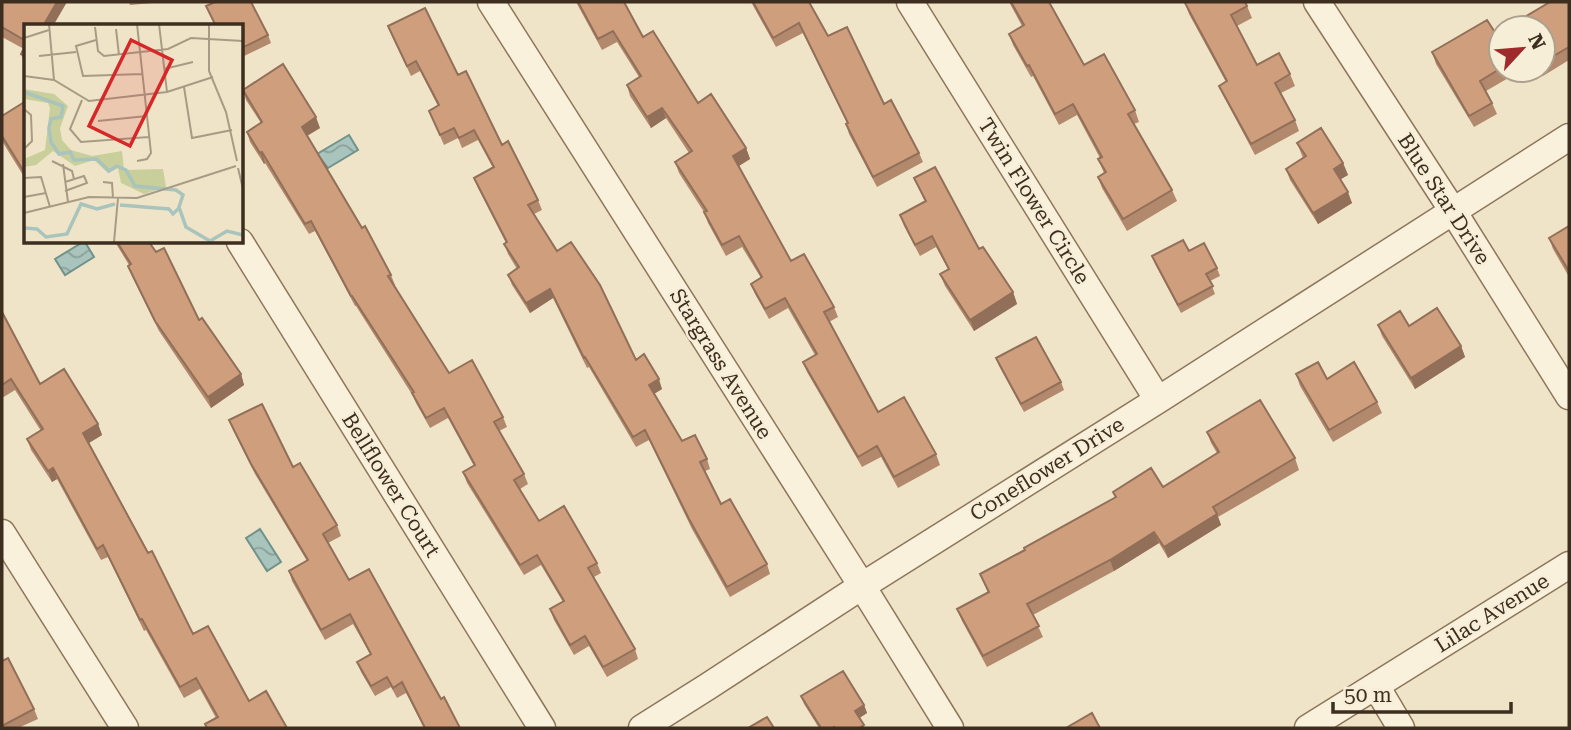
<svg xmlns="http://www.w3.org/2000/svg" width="1571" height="730" viewBox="0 0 1571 730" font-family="'Roboto Serif',serif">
<defs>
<pattern id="water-waves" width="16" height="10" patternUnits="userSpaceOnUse" patternTransform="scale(1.75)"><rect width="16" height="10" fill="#a9c4bc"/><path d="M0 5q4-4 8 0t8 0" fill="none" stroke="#8ba098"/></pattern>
</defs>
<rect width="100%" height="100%" fill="#f0e4c8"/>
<path fill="url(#water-waves)" stroke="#6f938a" stroke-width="2" d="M349,135l9,15 -30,18 -11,-14z
M83,242h2l9,15 -29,18 -10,-16z
M260,529l21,33 -14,9 -21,-33z"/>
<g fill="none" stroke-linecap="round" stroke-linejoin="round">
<g stroke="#8d765c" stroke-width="29">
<path id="minor" d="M491,2l371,584 88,142
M910,2l248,398
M1317,2l136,209 116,185
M240,242l302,486
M2,533l123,195
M1376,686l25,42
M642,728l65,-41 155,-101 296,-186 411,-263
M1308,728l261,-163"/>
</g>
<use href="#minor" stroke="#faf1dc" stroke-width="26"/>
</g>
<path fill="#b2896c" d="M2,2l24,24v40l-5,-12 3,-5 -22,-12z
M129,2h35l-34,3z
M576,2h48l19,35 55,66 48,45 4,11 -11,7 52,95 43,46 4,10 -9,5 49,90 58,42 4,11 -42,23 -17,-31 -19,10 -55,-95 -4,-10 12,-7 -27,-47 -19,11 -14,-25 -4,-10 10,-6 -19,-31 -16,9 -18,-33 -4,-11 -25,-39 -4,-11 14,-9 -23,-35 -15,10 -21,-32 -3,-11 12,-8 -22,-35 -15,8z
M751,2h58l19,34 56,68 35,49 4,9 -46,25 -28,-53 -3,-10 1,-1 -44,-90 -27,14z
M1009,2h40l35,63 51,45 4,12 -5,2 38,66 5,11 -50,30 -25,-43 -4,-11 6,-4 -6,-14 2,-1 -23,-43 -18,10 -26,-49 -2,1 -18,-32 -4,-11 13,-8z
M1569,2v58l-26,16 -3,-6h3v-42z
M1185,3l62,3 5,12 -15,8 20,39 33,9 5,12 -14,7 14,27 4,11 -44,24 -31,-58 -5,-11 7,-4 -37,-68z
M206,6l62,29 3,8 -29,14v-31h-27z
M388,26l70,49 80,125 4,10 -8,4 23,37 79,109 26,29 -8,5 28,47 25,18 3,10 -5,2 16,33 46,60 3,10 -40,23 -38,-68 -43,-89 -13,7 -47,-80 -2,1 -34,-70 -23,15 -18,-28 -4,-10 9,-6 -9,-15 -4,-10 2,-1 -28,-55 -4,-10 19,-10 -15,-28 -16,8 -4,-10 -14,7 -15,-34 9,-5 -18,-35 -9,5 -19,-40z
M1501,31v39h21l-36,21 6,12 5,11 -23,13 -38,-63 -4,-12 64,-18z
M243,90l77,38 -13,8 84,139 4,10 -1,1 55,87 54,44 4,10 -8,4 25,43 4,10 -8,5 19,32 58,42 4,10 -7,4 41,72 3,10 -31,18 -18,-31 -15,9 -20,-35 -4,-11 13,-7 -22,-37 -17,10 -57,-92 -4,-11 11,-6 -26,-48 -18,10 -14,-25 -3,-7 -57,-90h-1l-40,-75 -6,3 -44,-71 -1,1 -14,-22 -3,-10 14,-9 -15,-23z
M26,101v79l-24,-39v-25z
M1297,143l46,20 5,12 -8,4 12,24 -34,21 -28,-44 -4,-11 17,-11z
M914,178l65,71 34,43 4,12 -43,27 -29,-45 -5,-12 8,-5 -12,-22 -16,9 -16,-30 -4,-11 25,-13z
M1569,226v51l-16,-28 -4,-11z
M115,242h34l50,78 42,54 3,11 -33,23 -52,-77 -27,-55 -3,-11z
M1189,251l28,17 3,8 -10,5 5,13 -34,19 -26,-49 -3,-8z
M2,312l38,72 58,40 4,11 -13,8 104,191 56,67 38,27h-80l-2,-4 11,-6 -16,-29 -16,9 -38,-68 -2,1 -36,-74 -7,3 -44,-81 -5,3 -21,-32 -4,-11 14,-8 -26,-41 -13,8z
M1378,325l31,1 52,20 4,11 -50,32 -33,-53z
M996,358l65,24 3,8 -40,22 -25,-46z
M1296,374l31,5 50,23 5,11 -49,29 -33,-56z
M229,420l64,47 44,58 4,11 -13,7 21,37 92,119 19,29h-36l-18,-35 -9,5 -6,-11 -16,9 -14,-24 -4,-10 13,-8 -17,-30 -28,16 -33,-59 -3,-10 18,-10 -52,-87 -22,-44z
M1207,432l88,26 4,12 -81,47 3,8 -53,33 -9,-15 -45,28 -81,44 10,22 -56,30 -25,-46 -5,-12 31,-16 -8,-19 135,-76 -2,-6 50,-5 54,-34 -6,-10z
M2,661l32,48 4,10 -20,9h-16z
M801,696l63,9 3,8 -8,5 6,10h-46l-15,-24z"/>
<path fill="#916f58" d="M57,2h10l-14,24h-10z
M662,108l4,10 -15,10 -4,-11z
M316,117l4,11 -15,9 -3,-10z
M746,148l4,11 -13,8 -4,-11z
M262,152l3,11 -1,1 -4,-11z
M1343,163l5,12 -10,6 -4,-12z
M1348,192l4,11 -34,21 -5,-11z
M550,289l3,9 -23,15 -4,-10z
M1013,292l4,12 -43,27 -4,-11z
M1461,346l4,11 -50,32 -4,-11z
M241,374l3,11 -33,23 -3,-11z
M659,379l3,10 -10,6 -3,-10z
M98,424l4,11 -15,9 -4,-11z
M53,468l4,11 -5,3 -4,-11z
M1217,514l4,11 -53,33 -4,-11z
M1154,532l5,11 -45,28 -4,-11z
M864,705l3,8 -9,6 -3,-8z"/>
<path fill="#cf9f7d" stroke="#916f58" stroke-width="2" d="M2,2h55l-14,24h-17v15l-24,-14z
M215,2h36l17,33 -26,13v-22h-26l-10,-20z
M578,2h46l19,35 10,-6 45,72 13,-9 35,54 -13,8 58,105 13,-7 30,53 -10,5 54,100 26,-15 32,57 -42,23 -17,-31 -19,11 -55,-95 14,-8 -32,-56 -20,11 -14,-25 11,-7 -23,-41 -17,9 -18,-33 3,-1 -32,-49 17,-11 -30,-43 -15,9 -20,-32 14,-9 -28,-45 -15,8z
M753,2h56l19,34 19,-9 37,77 7,-4 28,53 -46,24 -27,-53 2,-1 -49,-100 -26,15z
M1011,2h38l35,63 20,-11 31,56 -7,4 44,76 -49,29 -25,-42 8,-5 -8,-13 4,-2 -29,-53 -18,10 -26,-49 -2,1 -18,-32 15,-9z
M1187,2h58l2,4 -16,9 26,50 22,-12 11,21 -15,9 20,37 -44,24 -32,-58 8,-5 -42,-78z
M1550,2h19v45l-26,15v-34h-37z
M425,8l33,67 8,-4 36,74 6,-4 30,59 -10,5 29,46 14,-9 29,43 36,75 8,-6 15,25 -10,6 33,56 13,-6 12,24 -7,3 21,42 9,-5 37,65 -40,23 -38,-68 -44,-89 -12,7 -48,-80 -1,1 -34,-69 -24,14 -18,-28 11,-8 -15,-23 3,-2 -33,-64 20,-11 -20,-37 -15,8 -5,-10 -14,7 -11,-24 10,-6 -23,-44 -9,5 -19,-40z
M1487,20l9,14 5,-3v37l-21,13 12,22 -23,13 -37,-64z
M26,44v13l-5,-3z
M283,64l33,53 -14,10 60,101 3,-2 26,49 -3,1 61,97 23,-13 31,57 -9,5 30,52 -10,6 25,41 25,-15 33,57 -9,5 47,81 -32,18 -18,-31 -15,9 -20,-36 14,-8 -27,-46 -17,10 -57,-93 12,-7 -31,-57 -18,10 -14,-25 2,-1 -62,-96h-1l-40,-75 -6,3 -43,-72 -2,1 -13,-21 15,-10 -19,-32z
M26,101v74l-24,-39v-20z
M1321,128l22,35 -9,6 14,23 -35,21 -27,-44 20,-13 -9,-13z
M935,167l44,82 4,-2 30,45 -43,28 -30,-46 9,-5 -17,-33 -17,9 -15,-30 26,-14 -12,-23z
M1569,226v45l-20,-33z
M1183,240l6,11 15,-8 13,25 -11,6 7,12 -35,19 -26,-49z
M117,242h32l7,10 8,-4 35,72 3,-2 39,56 -33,23 -53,-76 -27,-55 3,-2z
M1437,308l24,38 -50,32 -33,-53 22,-14 9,15z
M2,312l38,72 24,-15 34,55 -15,9 65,120 4,-2 41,83 15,-8 41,75 17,-10 21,37h-80l-2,-4 13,-7 -22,-39 -16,9 -38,-68 -2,1 -37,-75 -6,4 -44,-81 -5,3 -21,-32 16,-10 -32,-50 -9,6z
M1036,337l25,45 -40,22 -25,-46z
M1318,362l9,17 27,-17 23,40 -48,28 -33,-56z
M1260,400l35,58 -82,49 4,7 -53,33 -10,-15 -44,28 -83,44 12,22 -56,30 -26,-47 32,-17 -9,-18 45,-24 -1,-2 92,-51 -3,-5 38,-24 12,19 56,-35 -12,-20z
M262,404l31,63 7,-4 37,62 -14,9 26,46 20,-11 72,130 3,-2 16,31h-35l-23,-46 -9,6 -6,-11 -16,9 -14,-24 14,-8 -21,-40 -29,16 -32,-59 19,-11 -57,-96 -22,-44z
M8,658l26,51 -32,17v-65z
M843,671l21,34 -9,6 9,14 -5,3h-24l-1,-1 -2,1h-11l-20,-32z
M1092,713l8,15h-34z
M767,717l7,11h-26z"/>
<g text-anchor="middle" stroke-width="5" stroke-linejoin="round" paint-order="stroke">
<g font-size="21" fill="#3d2e20" stroke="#f7eed8">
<text transform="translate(1444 199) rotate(57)" y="7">Blue Star Drive</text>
<text transform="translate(1034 201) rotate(58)" y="7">Twin Flower Circle</text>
<text transform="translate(721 364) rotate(58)" y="7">Stargrass Avenue</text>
<text transform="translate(1047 469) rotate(-32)" y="7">Coneflower Drive</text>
<text transform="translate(391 485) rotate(58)" y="7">Bellflower Court</text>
<text transform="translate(1492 613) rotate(-32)" y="7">Lilac Avenue</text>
</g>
</g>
<g transform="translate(24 24)">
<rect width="219" height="219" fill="#f0e4c8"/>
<path d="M0,65l30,5 14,12 -8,22 2,12 9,10 21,6 30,-5 2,19 39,-1 3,18 -22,7 -23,-11 -3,-15 -10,5 -14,-13 -19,6 -22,-15 -17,14 -12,2v-8l21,-9 5,-42 -2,-5 -24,-4z" fill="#c9cf9b"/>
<path fill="none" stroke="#a9c4bc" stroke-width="3.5" d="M0,68l39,14 -2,11 -10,2 -2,9 2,14 8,12 11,-2 4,8 23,-1 12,12 8,-5 9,4 9,16 41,4 7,5 -4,12 7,20 24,14 17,-10 16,4M96,181l49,4 4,5 6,-6M0,204l13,1 9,8 21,-3 14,-30 16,5 18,-5"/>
<path fill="none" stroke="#a89b85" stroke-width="2" d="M25,0l5,56M113,0l14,129 -4,6 -10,2M135,0l8,68M185,0v47l17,41 11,49M71,3l3,24 6,5 64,-7 23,-11 52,3M92,5l3,26M0,14l25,-8M72,16l-20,6 7,30 59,-2M15,32l37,-4M140,45l29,-7M0,52l30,4 35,21 78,-9 46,-15M160,63l8,51 40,-8M58,76l-12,29 11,13 68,-5M0,85l7,6 1,26 -8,8M74,97l49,-5M28,137l20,10 2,8M39,140l5,38M214,144l5,21M0,154l17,-1 9,30M41,158l19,-6 3,7 -22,8M79,158l9,1 1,15M0,173l22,-4M0,189l65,-16 48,1 99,-32M90,218l4,-44"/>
<path fill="#d62828" fill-opacity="0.15" stroke="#d62828" stroke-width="3.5" d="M107,16l41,20 -42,86 -41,-20z"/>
<rect width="219" height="219" fill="none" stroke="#3d2e20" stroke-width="3.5"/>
</g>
<rect width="1571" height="730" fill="none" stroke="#3d2e20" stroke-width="7"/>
<g transform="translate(1522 49) rotate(64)"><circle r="33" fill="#f7eed8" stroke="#ada18e" stroke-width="2"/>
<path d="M0-5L12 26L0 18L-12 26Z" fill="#9e2a2b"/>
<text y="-10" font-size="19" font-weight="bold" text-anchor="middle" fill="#3d2e20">N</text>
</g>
<path d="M1333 702v10h178v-10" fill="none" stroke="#3d2e20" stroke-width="3.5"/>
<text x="1344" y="702" font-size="21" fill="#3d2e20" stroke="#f7eed8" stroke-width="5" paint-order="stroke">50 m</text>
</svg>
